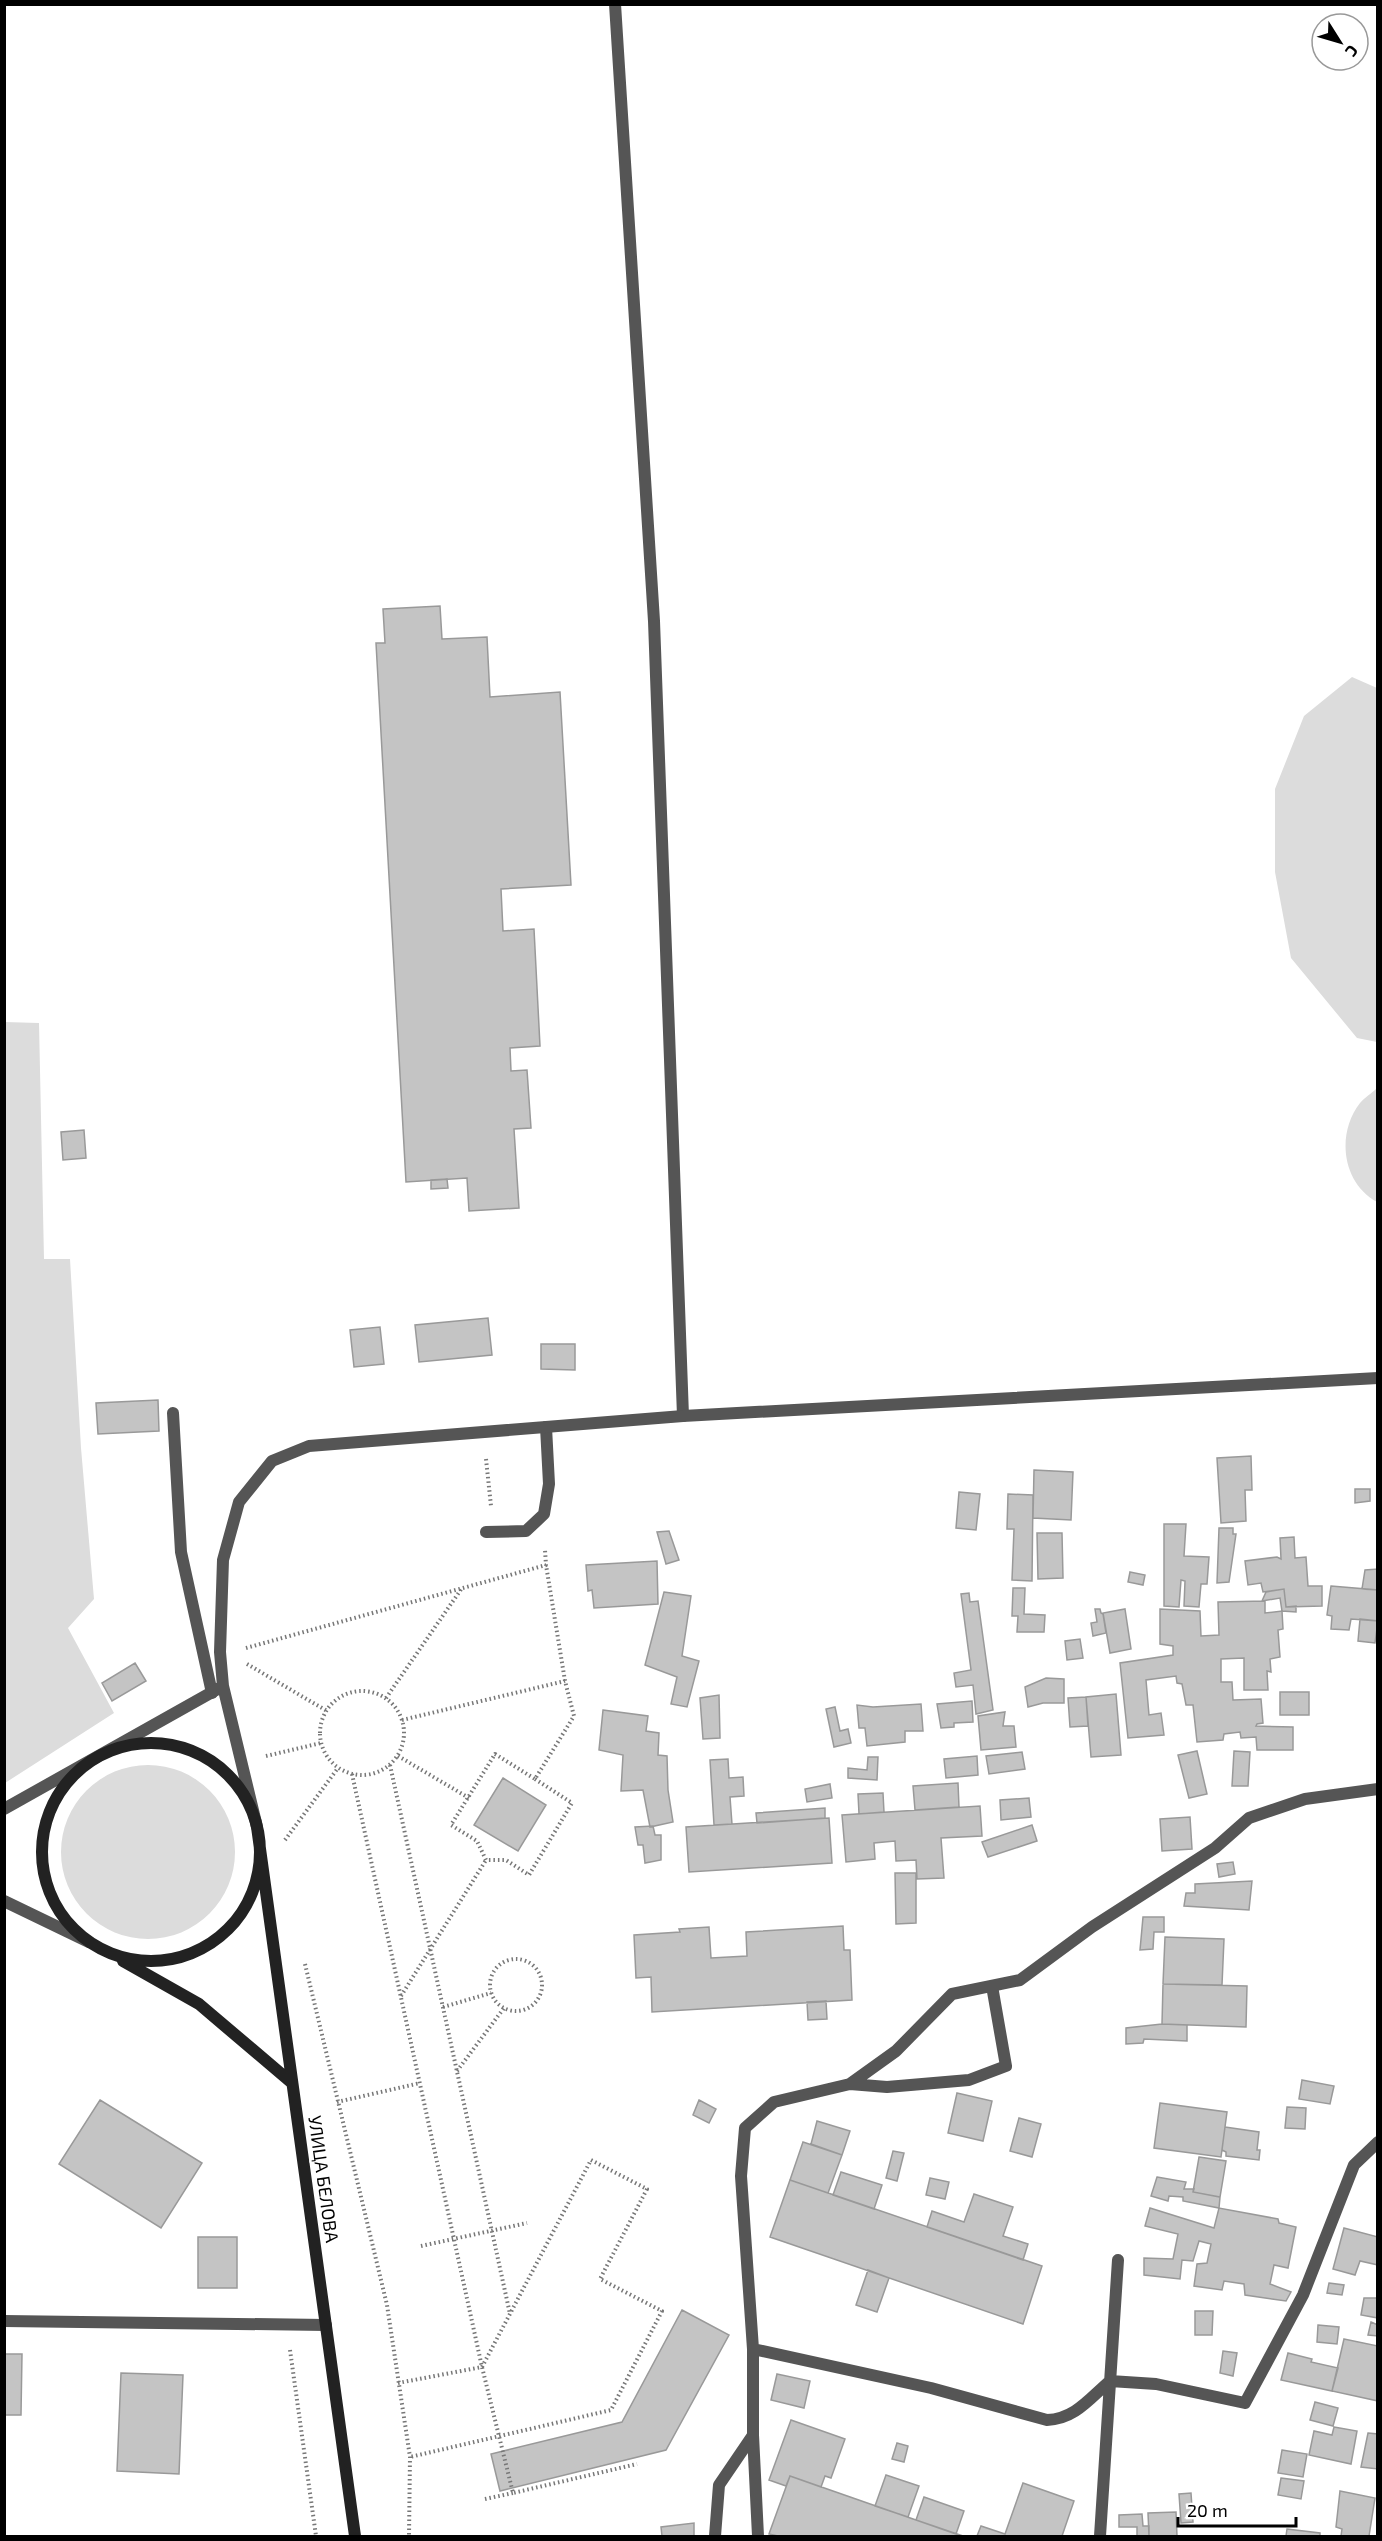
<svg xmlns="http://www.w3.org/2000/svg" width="1382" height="2541" viewBox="0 0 1382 2541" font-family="'Exo 2',sans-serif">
<rect width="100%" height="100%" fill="#fff"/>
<path fill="#dcdcdc" d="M1352,677l25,11v354l-20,-4 -66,-80 -16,-86v-83l29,-73z
M4,1022l35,1 5,236h26l11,189 13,151 -26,29 46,85 -109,70z
M1377,1088v114c-35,-19 -41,-68 -17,-99 4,-5 12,-10 17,-15z
M61 1852a87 87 0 1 1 174 0a87 87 0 1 1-174 0Z"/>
<path fill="#c4c4c4" stroke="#999" stroke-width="1.5" d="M440,606l2,33 45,-2 3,60 70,-5 11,193 -70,4 2,42 31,-2 6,117 -30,2 1,23 16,-1 4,58 -17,1 5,79 -50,3 -2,-33 -61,4 -30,-539h9l-2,-34z
M84,1130l2,28 -23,2 -2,-28z
M447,1179l1,9 -17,1v-9z
M488,1318l4,37 -73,7 -4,-37z
M380,1327l4,37 -30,3 -4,-37z
M541,1344h34v26l-34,-1z
M158,1400l1,31 -61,3 -2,-31z
M1251,1456l1,34h-7l1,31 -25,2 -4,-65z
M1034,1470l39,2 -2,48 -38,-2z
M1355,1489h15v12l-15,2z
M959,1492l21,2 -4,36 -20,-2z
M1008,1494l25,1 -1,86 -20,-1 2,-51h-7z
M1164,1524h22l-2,32 25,1 -2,27h-6l-2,23 -15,-1 1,-25 -4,-1 -2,27 -15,-1z
M1219,1528h14v6h3l-7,48 -12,1z
M669,1531l10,29 -13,4 -9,-32z
M1037,1533h25l1,45 -25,1z
M1294,1537l1,21 11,-1 2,29h14v20l-36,1 -2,-18 -21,3 -2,-9 -13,2 -3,-24 32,-4 4,2 -1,-21z
M657,1561l1,43 -64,4 -2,-18 -4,1 -2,-26z
M1378,1569v21l-16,-1 3,-19z
M1130,1572l15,3 -2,10 -15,-3z
M1331,1586l47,4v31l-27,-2 -2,11 -18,-1 1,-13 -5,-1z
M1013,1588h12l-1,26 21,1 -1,17h-27l1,-16h-6z
M1284,1589l2,18 10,-1v6l-14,-1 -2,-13 -18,3 4,-9z
M664,1592l27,4 -9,60 17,5 -12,46 -16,-3 6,-27 -32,-12z
M969,1593l1,9 8,-1 15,109 -17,4 -3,-29 -17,2 -2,-14 17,-3 -10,-76z
M1265,1601v12l17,-2 1,18 -5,1 2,27 -10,2 1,13 -4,-1 1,19h-24v-32l-23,1v23h11l1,18 28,-1 2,24 -6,1 -1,2 37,1v23h-36l-1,-13 -15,1 -1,-6 -16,2 -1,6 -26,2 -4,-37h-7l-4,-21 -5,-1 -1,-7 -30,4 3,35 12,-2 3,22 -36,3 -8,-75 53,-8v-9l-13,-2v-35l40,2 1,25 18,-1 -1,-33z
M1095,1609h5l1,4 2,1 3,19 -13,3 -2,-13 6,-1z
M1125,1609l6,40 -21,4 -7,-40z
M1360,1619l18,2 -3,22 -17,-2z
M1080,1639l3,19 -16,2 -2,-19z
M135,1663l11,18 -34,20 -10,-18z
M1046,1678l18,1v24h-21l-15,4 -3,-20z
M1280,1692h29v23h-29z
M1116,1694l5,61 -30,2 -5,-60z
M719,1695l1,43 -17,1 -3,-41z
M1086,1697l2,29 -18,1 -2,-29z
M972,1701l1,21 -19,1v4l-13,1 -4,-24z
M921,1704l2,27h-18v11l-38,4 -2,-18h-6l-2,-23 16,2z
M835,1707l5,24 8,-2 3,14 -17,4 -8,-38z
M603,1710l45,6 -2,15 13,2 -1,22 9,1 1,34 5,32 -23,5 -7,-37 -22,1 2,-36 -24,-5z
M1005,1712l-2,14h11l2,21 -35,3 -3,-34z
M1197,1751l10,43 -18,4 -11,-43z
M1234,1751l16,1 -2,34h-16z
M1022,1752l3,17 -36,5 -3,-18z
M977,1756l1,19 -32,3 -2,-19z
M868,1757h10l-1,23 -29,-2v-10l19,2z
M728,1759l1,19 14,-1 1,19 -14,1 2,27 -18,1 -4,-65z
M503,1778l43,27 -28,46 -44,-26z
M958,1783l1,24 -44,3 -2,-24z
M830,1784l2,14 -25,4 -2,-13z
M883,1793l1,19 -25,2 -1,-20z
M1029,1798l2,19 -30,3 -1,-20z
M980,1806l2,30 -41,2 3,40 -27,1 -1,-19 -20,1 -1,-20 -21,2 1,16 -29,3 -4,-47z
M825,1808v10l-68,5 -1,-10z
M1190,1817l2,32 -30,2 -2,-32z
M829,1818l3,45 -143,9 -3,-45z
M1032,1825l5,16 -49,16 -6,-15z
M653,1826l2,9h6v25l-16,3 -2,-18h-5l-3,-18z
M1233,1862l2,12 -16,3 -2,-13z
M895,1873h21v50l-20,1z
M1252,1881l-3,29 -65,-4 2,-13h9v-9z
M1143,1917h21v15h-10l-1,17 -13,1z
M843,1926l1,24h6l2,50 -200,12 -1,-35 -15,1 -2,-43 46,-3 -1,-3 30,-2 2,31 36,-2 -1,-24z
M1165,1937l59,2 -2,46 -59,-1z
M1163,1984l84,2 -1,41 -84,-3z
M826,2001l1,18 -19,1 -1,-18z
M1162,2024l25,1v16l-43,-2 -1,4 -17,1v-16z
M1302,2080l32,6 -4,18 -31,-5z
M957,2093l35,8 -9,40 -35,-8z
M100,2100l102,63 -41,65 -102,-64z
M699,2100l17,9 -7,14 -16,-8z
M1160,2103l67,9 -6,45 -67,-9z
M1287,2107l19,1 -1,21 -20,-1z
M1019,2118l22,6 -9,33 -22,-6z
M817,2121l33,10 -8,24 -31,-11z
M1225,2127l34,5 -2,18h3l-1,10 -33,-4v-4l-4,-2z
M803,2142l39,13 -14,38 -38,-13z
M893,2151l11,2 -7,28 -11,-3z
M1199,2157l27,4 -6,36 -27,-5z
M841,2172l41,13 -8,24 -41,-14z
M1157,2177l29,5 -2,7h10l-1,3 27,5 -1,11 -36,-7v-4l-14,-1 -1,5 -17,-5z
M930,2178l19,4 -4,17 -19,-4z
M790,2180l252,86 -19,58 -253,-87z
M974,2194l39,13 -10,29 25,8 -5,16 -96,-33 5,-16 32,11z
M1150,2208l64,20 5,-20 59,11 1,4 17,4 -8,41 -14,-3 -4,19 21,8 -5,9 -41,-6 -1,-11 -20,-3 -2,9 -28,-4 3,-22 10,-1 4,-19 -12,-3 -6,20 -11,-1 -2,19 -36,-4v-17l29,1 5,-25 -33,-8z
M1344,2228l34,9v28l-18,-4 -5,14 -22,-6z
M198,2237h39v51h-39z
M868,2270l21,8 -12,34 -21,-7z
M1329,2283l15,2 -2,10 -15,-2z
M1364,2298h14v20l-17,-3z
M682,2310l47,25 -63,115 -166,41 -9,-37 131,-32z
M1195,2311h18l-1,24h-17z
M1371,2322l7,3v11l-10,-1z
M1318,2325l21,2 -2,17 -20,-2z
M1344,2339l34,7v55l-46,-10z
M1223,2351l14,2 -4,23 -13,-3z
M1288,2353l24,6 -1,3 27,6 -6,23 -51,-11z
M4,2354h18l-1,61h-17z
M121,2373l62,2 -4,99 -62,-3z
M777,2374l33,7 -6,27 -33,-8z
M1315,2402l23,6 -5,18 -23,-6z
M791,2420l54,19 -14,39 -6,-2 -4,11 -31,-11 -4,10 -17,-6z
M1334,2427l23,4 -6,33 -42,-9 5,-24 18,4z
M1368,2433l10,1v35l-17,-2z
M897,2443l11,3 -4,16 -12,-3z
M1282,2450l25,4 -4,23 -25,-4z
M886,2475l33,11 -11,31 -33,-11z
M790,2476l126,44 47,16h-185l-9,-2z
M1281,2478l23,3 -3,18 -23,-4z
M1023,2483l51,18 -12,35h-85l4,-10 24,8z
M1340,2491l35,7 -6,38h-28l1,-7 -6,-2z
M1191,2493l2,29 -12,1 -2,-29z
M924,2497l40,14 -8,23 -40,-14z
M1176,2512l1,24h-28l-1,-23z
M1142,2514l1,12h6v10h-12v-9h-18v-12z
M694,2523v13h-32l-1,-9z
M1287,2529l33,4v3h-34z"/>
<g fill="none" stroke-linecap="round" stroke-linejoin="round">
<path stroke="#777" stroke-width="4" stroke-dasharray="1.5 3" stroke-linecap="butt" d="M486,1459l5,47
M246,1648l300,-83 -1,-15
M247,1664l80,47
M320 1733a42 42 0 1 1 84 0a42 42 0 1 1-84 0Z
M386,1698l76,-110
M402,1720l163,-39
M266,1756l55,-13
M398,1756l71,42
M390,1765l120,549
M352,1774l130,593 31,126 124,-29
M535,1779l37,24 -43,72 -23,-15h-20l-9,-19 -26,-16 44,-71 40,25 39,-63 -9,-35 -19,-116
M285,1840l53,-72
M490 1985a26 26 0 1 1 52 0a26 26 0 1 1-52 0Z
M305,1964l82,341 23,152 -1,79
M401,1996l85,-136
M443,2007l48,-14
M457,2071l47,-63
M337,2102l83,-19
M421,2246l106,-23
M290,2350l26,186
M398,2383l84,-16 109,-207 56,29 -47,90 62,32 -51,99 -201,47
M485,2499l28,-6"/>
<path stroke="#555" stroke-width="12" d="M615,4l39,617 29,795
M173,1413l8,139 31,141
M486,1532l40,-1 18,-17 5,-30 -3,-57
M850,2084l37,3 82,-7 37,-14 -14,-80
M753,2349l178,39 116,32c28,-1 43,-22 63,-39l46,3 89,19 58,-108 51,-130 24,-23
M753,2435l5,101
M715,2536l4,-51 34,-50v-86l-12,-173 4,-48 29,-26 76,-18 46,-33 56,-57 68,-14 72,-53 123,-79 34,-30 56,-19 73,-10
M1100,2536l18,-276"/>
<path stroke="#555" stroke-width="12" d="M4,1809l219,-123
M257,1827l-34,-141 -3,-34 3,-92 16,-58 33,-41 37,-15 374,-30 695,-38
M4,1901l85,41
M4,2321l322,4"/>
<path stroke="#222" stroke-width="12" d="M42 1852a109 109 0 1 1 218 0a109 109 0 1 1-218 0Z
M257,1827l98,709
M123,1961l76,43 93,79"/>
</g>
<g text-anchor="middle" stroke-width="4.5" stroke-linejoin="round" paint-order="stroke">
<g font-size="18" fill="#000" stroke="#fff">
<text transform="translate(323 2179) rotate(82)" y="6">УЛИЦА БЕЛОВА</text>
</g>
</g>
<rect width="1382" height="2541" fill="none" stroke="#000000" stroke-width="12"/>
<g transform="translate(1340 42) rotate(127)"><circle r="28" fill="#ffffff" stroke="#999999" stroke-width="1.5"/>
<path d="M0-4.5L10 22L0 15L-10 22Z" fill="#000000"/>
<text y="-9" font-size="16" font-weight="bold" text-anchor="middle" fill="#000000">С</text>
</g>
<path d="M1178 2517v9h118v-9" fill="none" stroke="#000000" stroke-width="3"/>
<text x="1187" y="2517" font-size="18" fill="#000000" stroke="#ffffff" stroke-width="4.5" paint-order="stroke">20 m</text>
</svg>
